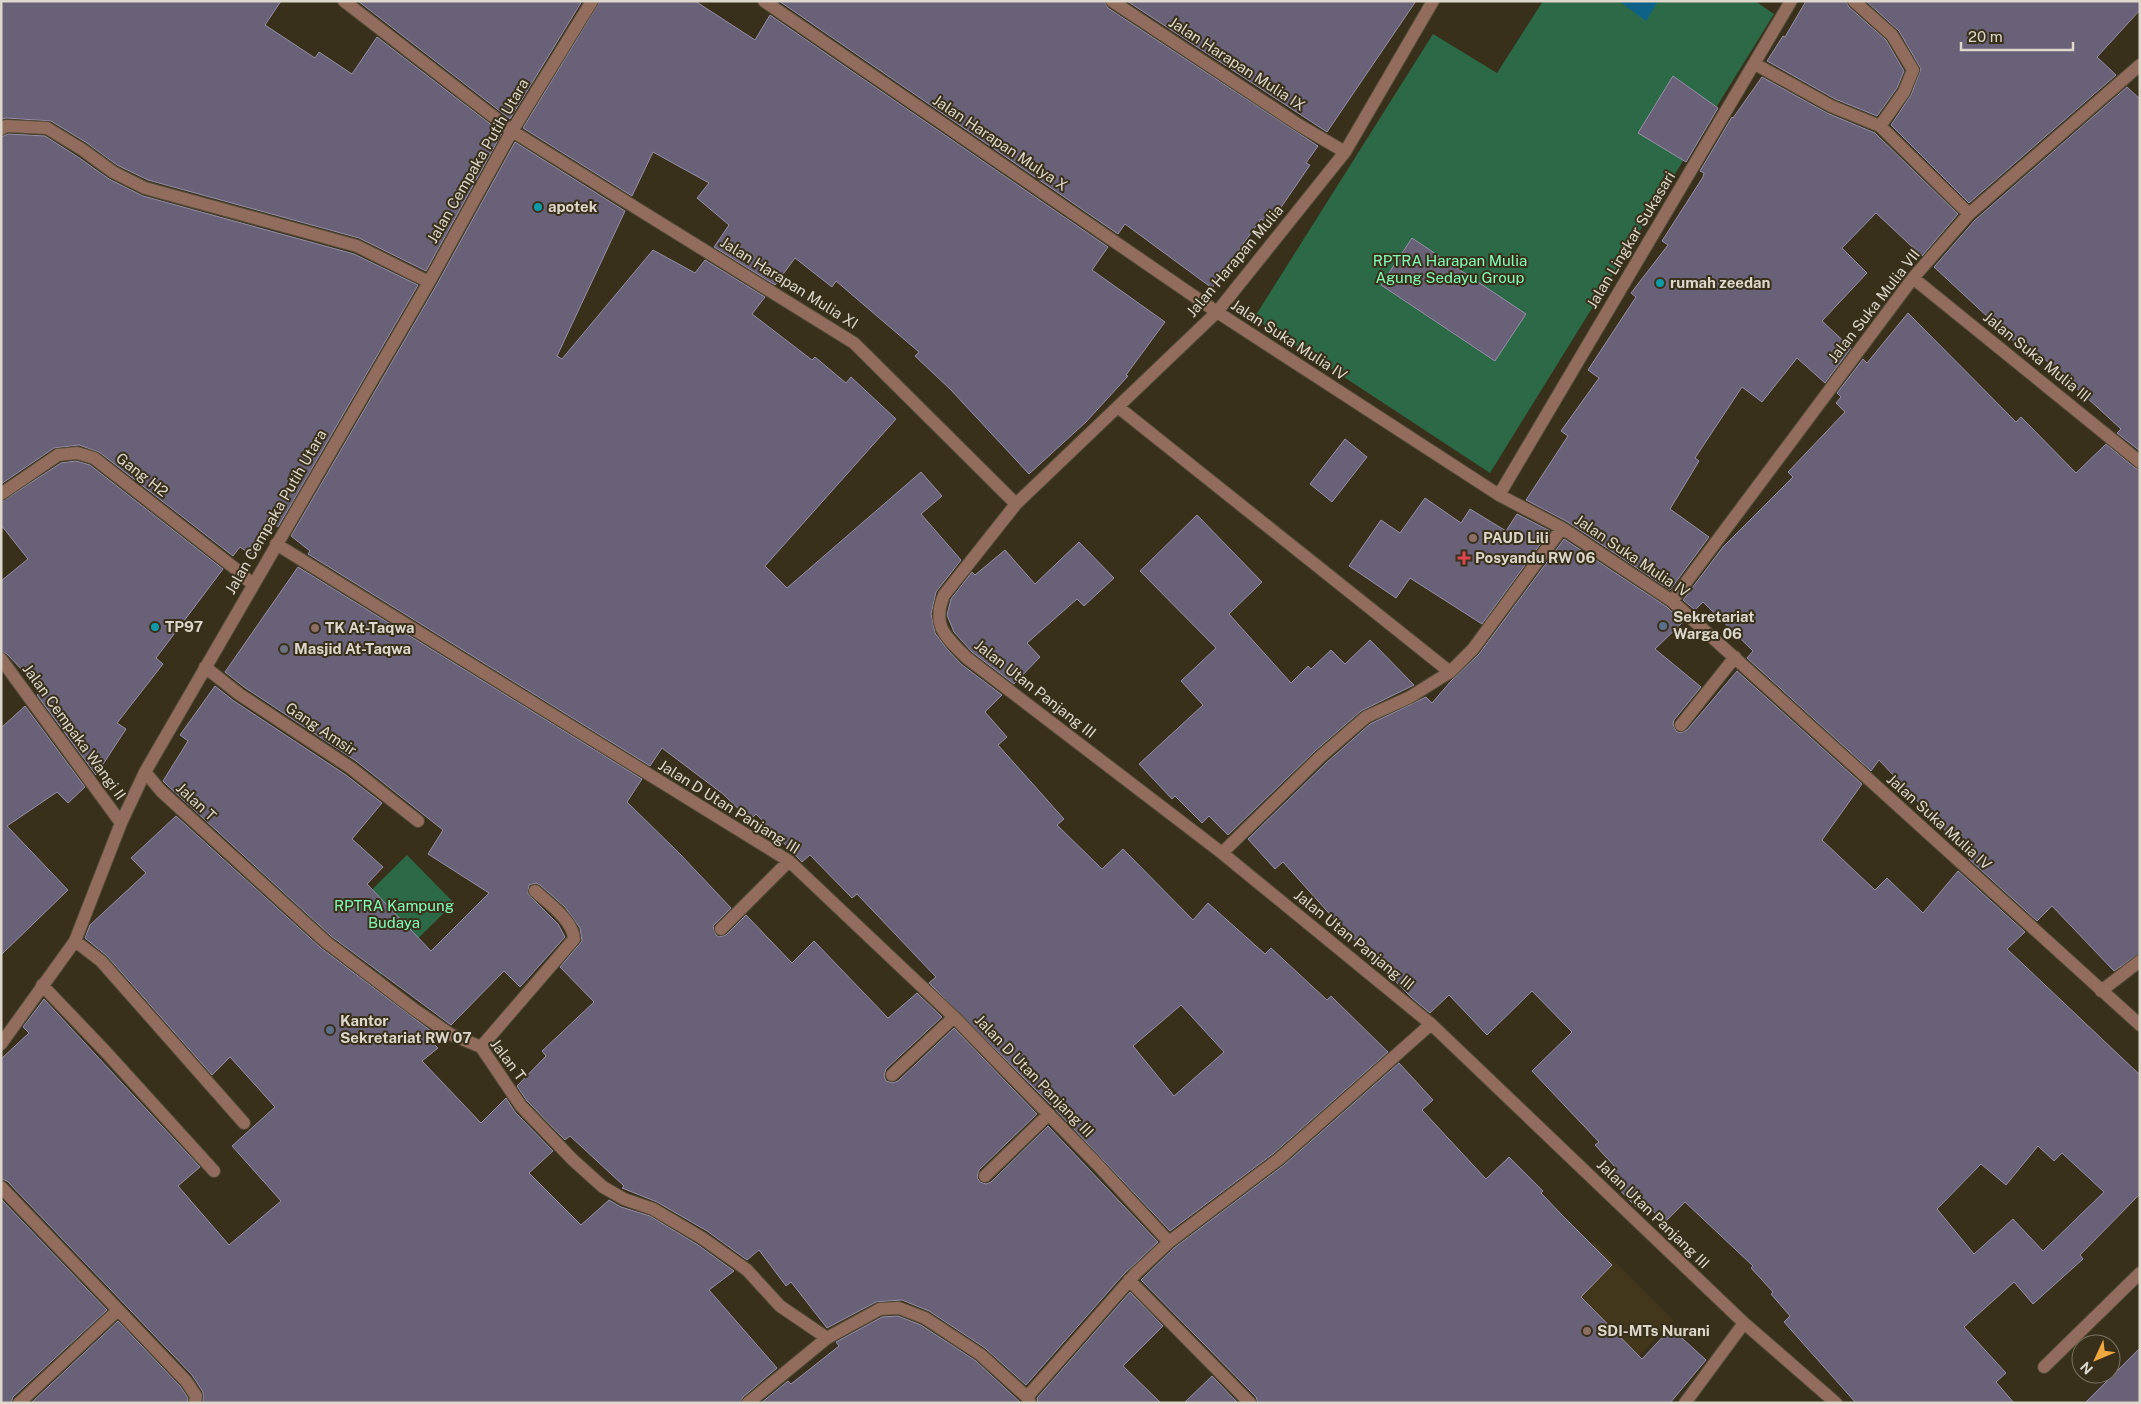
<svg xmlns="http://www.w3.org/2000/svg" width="2141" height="1404" viewBox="0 0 2141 1404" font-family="'Public Sans',sans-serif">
<rect width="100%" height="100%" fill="#38301b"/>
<path fill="#42371b" d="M1595,1242l78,78 -63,66 -90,-68z"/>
<path fill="#2b6947" d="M1543,1h212l19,13 -284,459 -236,-155 179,-284 64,39z
M407,855l47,48 -73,72 -47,-48z"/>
<path fill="#0e6187" d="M1619,1h39l-12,20z"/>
<path fill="#686177" stroke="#978fa7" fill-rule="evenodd" d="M1,1h280l-16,24 50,33 4,-6 33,22 25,-37 125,96 -76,138 -67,-33 -211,-58 -31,-15 -30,-22 -36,-22 -45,-3 -5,1z
M358,1h224l-72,118z
M600,1h95l60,39 15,-25 338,232 -16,23 73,52 -39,53 2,1 -42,46 -57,52 -78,-84 -36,-34 4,-4 -83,-71 -4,6 -37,-29 -20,27 -61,-38 15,-22 -32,-27 12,-15 -56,-31 -21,44 -109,-68z
M779,1h325l4,7 210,138 -12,17 4,2 -41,60 -8,-6 -49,69 -87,-64 -7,10z
M1127,1h289l-89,131z
M1806,1h40l3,6 37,33 18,31 -7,17 -20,28 -42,-17 -68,-38 16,-25 2,1z
M1866,1h274v9l-43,47 19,18 -147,128 -78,-78 20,-30 10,-26 -22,-38z
M1673,76l45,32 -32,54 -48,-29z
M1762,77l65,36 48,20 83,81 -36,42 -46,-43 -34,35 25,25 -45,48 29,27 -26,35 -28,-25 -35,44 -20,-15 -47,71 4,3 -29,48 39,28 -39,53 -104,-69 -40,-21 42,-64 -7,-5 38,-53 -11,-8 48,-73 -5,-4 37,-48 -6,-4 41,-64 1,-4 -4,-2 32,-54 1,1z
M2127,87l13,12v352l-23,-18 4,-4 -83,-76 -5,6 -99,-92 41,-47z
M8,134l37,2 33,21 31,22 34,17 211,58 64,31 -140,242 -4,-3 -24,30 -10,-7 -7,9 -134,-104 -20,-7 -25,3 -53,36v-347z
M515,142l110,69 -68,145 5,3 91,-109 42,23 10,-13 60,37 -13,17 60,46 3,-3 31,26 5,-6 45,42 -131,147 22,22 134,-116 21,24 -21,18 40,46 -25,32 -5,22 4,19 12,16 14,15 41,31 -17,17 22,25 -9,8 66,74 -7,6 45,44 21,-20 70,71 15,-17 57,51 6,-6 56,52 4,-4 57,56 -114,101 -104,78 -116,-123 -125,-125 7,-6 -79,-83 -5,4 -42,-43 -8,7 -46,-48 -6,6 -27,-26 -61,-46 -12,18 -342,-212 2,-3 -19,-15 145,-250zM1181,1005l43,47 -50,44 -41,-50z
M1412,238l114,76 -31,47 -114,-76z
M1908,313l108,109 5,-5 55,56 30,-29 29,24 5,2v483l-26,18 -62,-65 -15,15 -68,-62 1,-2 -91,-97 -8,11 -124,-113 6,-7 -50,-49 -8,8 -12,-10 40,-53 70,-70 -5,-5 57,-60 -9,-9 5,-6 -4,-4 26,-34 4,4z
M1345,439l22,18 -35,45 -22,-18z
M76,461l14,4 133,104 -67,89 7,6 -46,59 9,6 -30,46 -59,-80 5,-4 -35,-37 -6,-3v-70l27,-22 -27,-34v-23l60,-39z
M1425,498l36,25 9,-14 36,22 11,-17 33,17 -68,93 -72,-46 -14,20 -47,-32 32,-46 19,13z
M1197,515l65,67 -33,32 62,69 17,-17 3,3 20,-19 14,14 25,-24 44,45 -53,26 -46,40 -87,84 -19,-19 -7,7 -27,-27 -3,3 -33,-35 64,-59 -22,-24 35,-33 -76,-77z
M1564,539l103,68 16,15 -28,27 46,38 -27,33 -1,4 3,7 4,2 7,-3 50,-59 125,113 -40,56 53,50 12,-12 36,35 35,-42 67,61 -18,17 133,126v119l-60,61 3,4 -50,45 -19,-22 -50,45 42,46 -10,9 18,21h-158l-72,-81 6,-6 -19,-22 2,-2 -22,-24 2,-2 -68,-64 -21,21 -21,-23 -7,7 -28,-29 9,-9 -22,-24 4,-3 -67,-71 40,-39 -40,-41 -45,44 -38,-40 -19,18 -18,-15 -77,-78 -52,-58 -8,7 -27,-30 78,-76 44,-39 56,-27 6,6 19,-22 28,-27zM2038,1146l16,15 8,-8 42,39 -61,59 -30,-32 -39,35 -37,-45 44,-45 25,21z
M1079,542l35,36 -30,28 -7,-7 -50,44 13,14 -26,27 -42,-32 -18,-20 -7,-17 4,-16 21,-27 3,3 30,-25 30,34z
M298,567l344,212 -15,23 53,52 51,54 -18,18 3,9 3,2 7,-2 20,-20 46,48 22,-22 74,77 29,-25 25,24 -56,52 -2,7 2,5 7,2 5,-2 56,-53 83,86 -58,56 -2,7 3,5 6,2 5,-2 57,-56 110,116 -35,33 -97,110 -41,-37 -56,-37 -27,-11 -26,2 -49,26 -36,-46 -5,4 -27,-36 -12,10 -40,-29 -50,-29 -35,-14 2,-2 -54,-50 -5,4 -38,-39 -10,-15 29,-30 -4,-5 52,-49 -34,-35 22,-26 -2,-13 -15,-21 -25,-22 -4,-2 -7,2 -1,9 30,30 7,13 -45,50 -16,-16 -53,54 -120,-89 -164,-151 -4,-4 25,-40 -8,-6 35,-49 19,15 112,74 36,28 -30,36 31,28 -16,17 64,67 58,-58 -61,-39 15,-24 -87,-69 -112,-74 -19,-15z
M25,706l60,81 -17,16 -11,-11 -50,34 61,64 -67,65v-227z
M176,816l145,132 118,89 -6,6 5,5 -16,13 59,62 25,-25 9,14 38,39 -24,22 52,52 28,-25 12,7 29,9 48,29 36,26 -25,19 68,78 -34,29 -3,6h-537v-11l-11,-17 -185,-194 -6,-2v-120l28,-26 -6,-6 21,-28 156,168 -22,19 51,59 52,-44 -49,-55 43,-39 -45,-50 -18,18 -105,-119 -22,-18 5,-13 56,-52 -15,-15z
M1399,1063l34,37 -11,10 64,69 23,-22 34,34 -2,2 22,23 49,49 -31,32 61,62 29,-31 35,32 -36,43h-412l-2,-6 -115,-117 33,-32 110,-83z
M1,1199l106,111 -94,87 -2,6h-10z
M1130,1292l33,34 -40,40 38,37h-123l-1,-5z
M898,1316l23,9 55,36 45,42h-260l27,-22 3,3 48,-38 -3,-4 46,-25z
M118,1321l62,65 8,12 -1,5h-156z
M2140,1348v55h-55z
M1212,1376l26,27h-54z"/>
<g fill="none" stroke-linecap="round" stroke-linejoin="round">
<g stroke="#524b37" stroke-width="14">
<path id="minor" d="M344,1l168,130 342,212 162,161
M764,1l453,311 282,183 63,33 110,73 468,424
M1112,1l187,124 46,27
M1433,1l-88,151 -128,160 -201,192 -72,91c-13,31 2,42 23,63l255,195 209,171 313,299 92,80
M1854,1l38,34 21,35 -9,22 -24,34
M1755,64l76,42 49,20 89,88
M1,129l5,-3 41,2 36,22 30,22 32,16 212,58 72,36
M1913,278l227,184
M1118,407l332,265
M1,494l57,-39 19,-2 17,5 143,112 16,15
M1499,495l292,-494
M276,544l513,317 165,156 142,146 73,79
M1672,601l241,-323 56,-64 171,-149
M1,659l120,164
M205,667l34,27 112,74 67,53
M1681,725l54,-68
M145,772l16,19 165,151 89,68 35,24 31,13 40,59 52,54 30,27 21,12 29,10 49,29 45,32 33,36 47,32
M1222,853l98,-96 46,-40 44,-20 40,-25 23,-23 89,-121
M721,929l68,-68
M75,941l26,20 143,162
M42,985l63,66 109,120
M2101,991l39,-30
M1,1044l74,-103 46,-118 24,-51 284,-490 83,-151 80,-130
M481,1047l93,-108c-1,-19 -26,-36 -39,-48
M892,1075l62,-58
M985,1176l64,-62
M1,1187l185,194 10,15 -1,7
M1129,1280l121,123
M2044,1367l96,-94
M1027,1397l109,-124 33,-31 110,-83 152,-135
M19,1403l98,-92
M748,1403l79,-65 53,-29 19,-1 26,10 56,37 46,42 3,6
M1685,1403l59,-80"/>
</g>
<use href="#minor" stroke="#926c5d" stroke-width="12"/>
</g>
<g fill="#0f9aa8" stroke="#38301b" stroke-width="2">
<circle cx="538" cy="207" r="5"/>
<circle cx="1660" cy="283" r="5"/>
<circle cx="155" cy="627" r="5"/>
</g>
<g fill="#8d6e63" stroke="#38301b" stroke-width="2">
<circle cx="1473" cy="538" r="5"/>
<circle cx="315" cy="628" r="5"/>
<circle cx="1587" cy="1331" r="5"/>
</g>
<path fill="#e0444e" stroke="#38301b" stroke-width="2" d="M1461.5 550.5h5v5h5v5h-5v5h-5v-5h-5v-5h5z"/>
<g fill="#5c6f8a" stroke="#38301b" stroke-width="2">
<circle cx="1663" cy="626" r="5"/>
<circle cx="330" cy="1030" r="5"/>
</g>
<circle fill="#6b7280" stroke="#38301b" stroke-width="2" cx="284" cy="649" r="5"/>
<g text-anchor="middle" stroke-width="4" stroke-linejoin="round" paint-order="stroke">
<g font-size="15" fill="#ddd8cb" stroke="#38301b">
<text transform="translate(1237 64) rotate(33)" y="5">Jalan Harapan Mulia IX</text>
<text transform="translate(1000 143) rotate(34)" y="5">Jalan Harapan Mulya X</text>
<text transform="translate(478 161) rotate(-60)" y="5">Jalan Cempaka Putih Utara</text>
<text transform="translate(1631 240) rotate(-59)" y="5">Jalan Lingkar Sukasari</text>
<text transform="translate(1235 261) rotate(-50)" y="5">Jalan Harapan Mulia</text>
<text transform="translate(789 283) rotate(32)" y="5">Jalan Harapan Mulia XI</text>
<text transform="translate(1874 306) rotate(-52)" y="5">Jalan Suka Mulia VII</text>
<text transform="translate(1289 340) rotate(33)" y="5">Jalan Suka Mulia IV</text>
<text transform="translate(2037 357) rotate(39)" y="5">Jalan Suka Mulia III</text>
<text transform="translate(142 475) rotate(38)" y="5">Gang H2</text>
<text transform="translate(276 512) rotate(-60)" y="5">Jalan Cempaka Putih Utara</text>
<text transform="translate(1632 556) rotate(34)" y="5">Jalan Suka Mulia IV</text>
<text transform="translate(1035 689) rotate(38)" y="5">Jalan Utan Panjang III</text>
<text transform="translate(321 729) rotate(34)" y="5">Gang Amsir</text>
<text transform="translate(74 732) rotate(54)" y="5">Jalan Cempaka Wangi II</text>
<text transform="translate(196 802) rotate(43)" y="5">Jalan T</text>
<text transform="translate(729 807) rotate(32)" y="5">Jalan D Utan Panjang III</text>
<text transform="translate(1939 822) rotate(42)" y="5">Jalan Suka Mulia IV</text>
<text transform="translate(1354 940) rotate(39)" y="5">Jalan Utan Panjang III</text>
<text transform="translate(508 1060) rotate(53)" y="5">Jalan T</text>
<text transform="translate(1034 1076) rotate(46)" y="5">Jalan D Utan Panjang III</text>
<text transform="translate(1653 1214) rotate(44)" y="5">Jalan Utan Panjang III</text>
</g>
<g font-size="15" font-weight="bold" fill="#ddd8cb" stroke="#38301b" text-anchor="start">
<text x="548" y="212">apotek</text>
<text x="1670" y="288">rumah zeedan</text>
<text x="1483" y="543">PAUD Lili</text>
<text x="1475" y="563">Posyandu RW 06</text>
<text x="1673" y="622">Sekretariat<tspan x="1673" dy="17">Warga 06</tspan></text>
<text x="165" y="632">TP97</text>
<text x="325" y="633">TK At-Taqwa</text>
<text x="294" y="654">Masjid At-Taqwa</text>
<text x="340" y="1026">Kantor<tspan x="340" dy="17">Sekretariat RW 07</tspan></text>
<text x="1597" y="1336">SDI-MTs Nurani</text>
</g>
<g font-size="15" fill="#83fdb7" stroke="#38301b">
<text x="1450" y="266">RPTRA Harapan Mulia<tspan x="1450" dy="17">Agung Sedayu Group</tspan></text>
<text x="394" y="911">RPTRA Kampung<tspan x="394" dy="17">Budaya</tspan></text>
</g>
</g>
<rect width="2141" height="1404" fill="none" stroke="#ddd8cb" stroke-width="5"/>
<g transform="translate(2096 1359) rotate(226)"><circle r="24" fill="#38301b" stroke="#7a7361"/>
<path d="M0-4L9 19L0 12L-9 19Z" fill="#f0a73e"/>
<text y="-8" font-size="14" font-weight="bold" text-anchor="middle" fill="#ddd8cb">N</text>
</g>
<path d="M1961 42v8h112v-8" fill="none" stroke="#ddd8cb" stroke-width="2.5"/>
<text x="1968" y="42" font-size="15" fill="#ddd8cb" stroke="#38301b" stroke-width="4" paint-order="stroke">20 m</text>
</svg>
